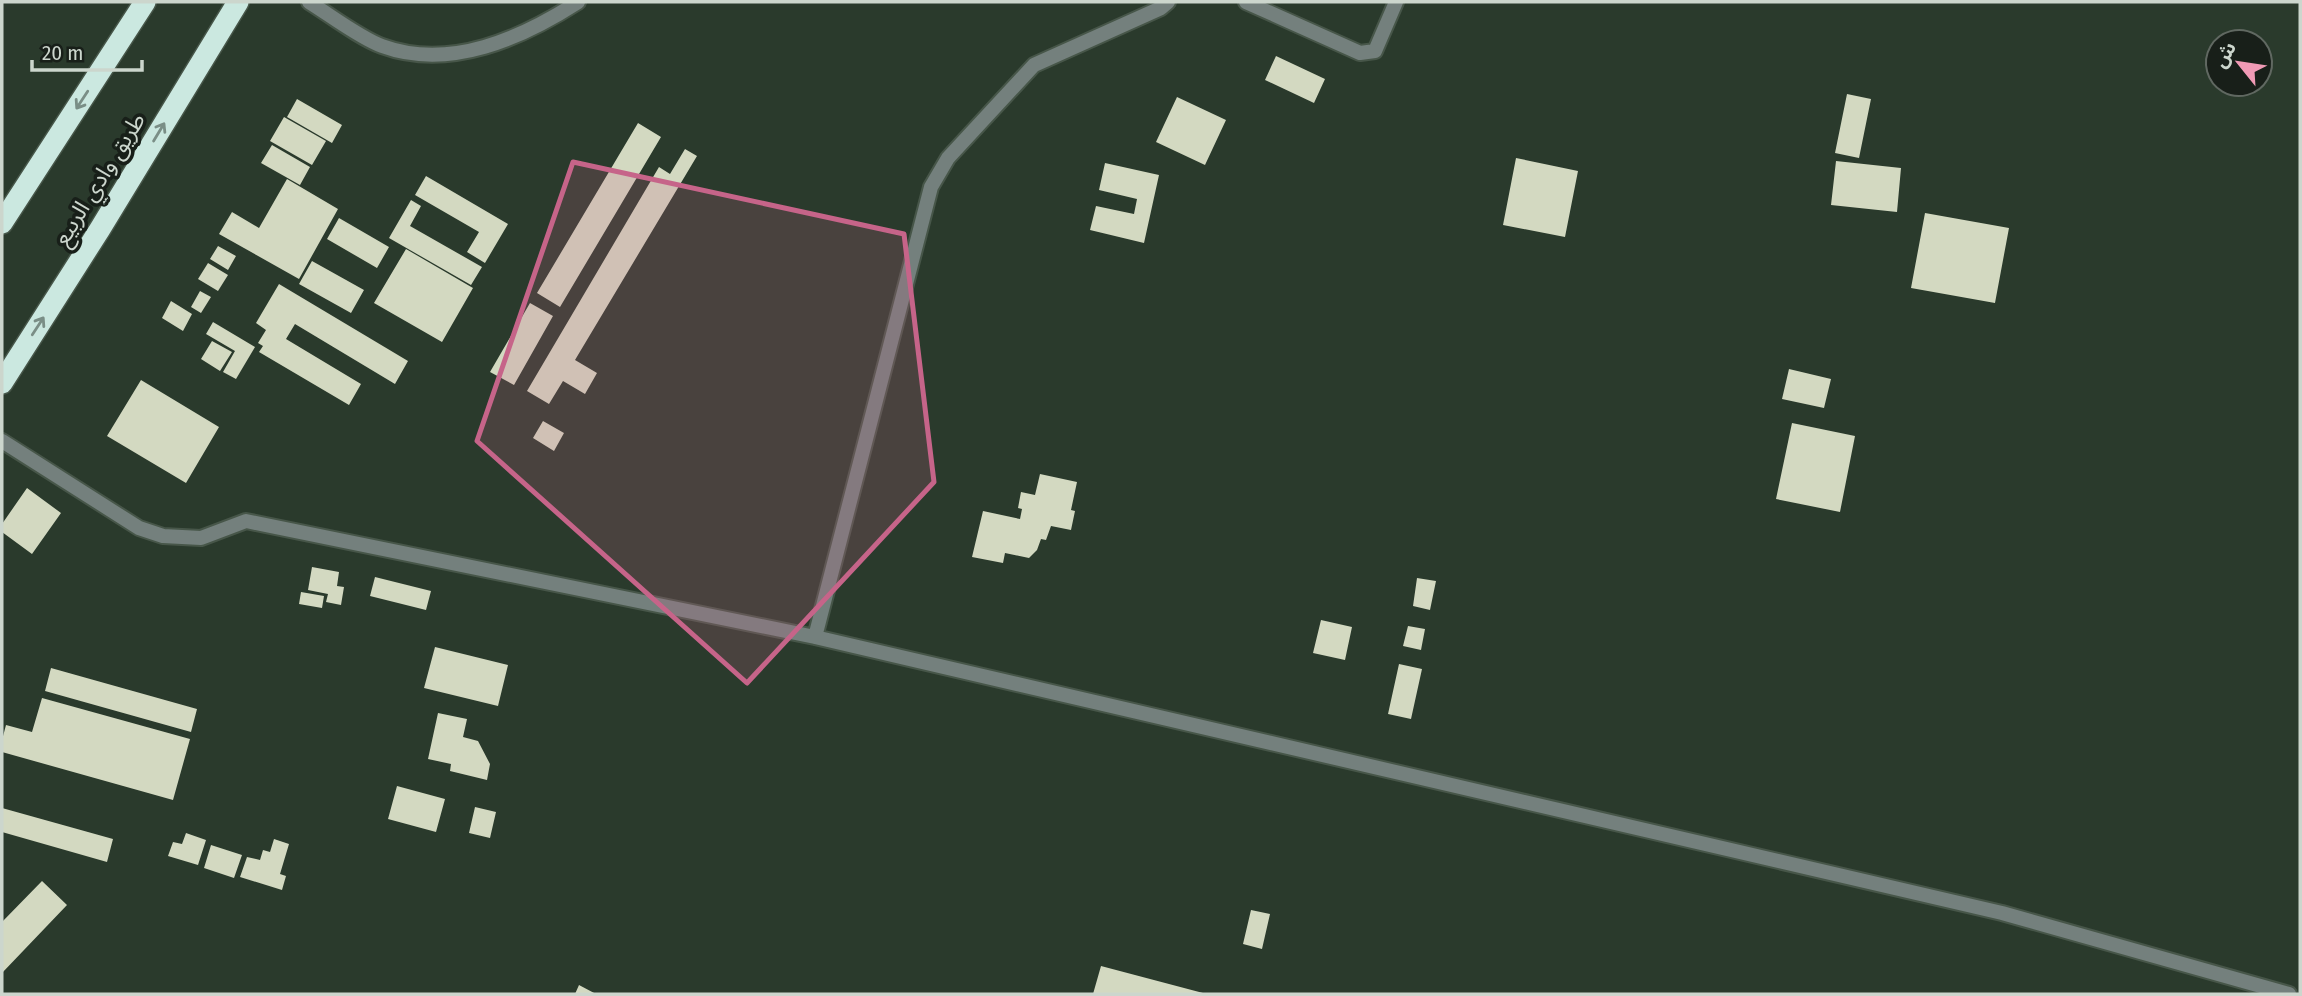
<svg xmlns="http://www.w3.org/2000/svg" width="2302" height="996" viewBox="0 0 2302 996" font-family="'Fira Sans Condensed','Noto Sans Arabic',sans-serif">
<rect width="100%" height="100%" fill="#2a3a2c"/>
<path fill="#d3d9c1" d="M1276,56l49,23 -11,24 -49,-23z
M1847,94l24,5 -12,59 -24,-5z
M1177,97l49,23 -21,45 -49,-23z
M297,99l45,26 -10,18 -45,-26z
M284,117l42,24 -14,24 -42,-24z
M638,123l23,14 -101,170 -23,-14z
M272,145l38,22 -10,18 -39,-22z
M685,149l12,7 -122,204 22,13 -12,21 -22,-13 -14,23 -22,-13 132,-224 11,7z
M1516,158l62,13 -13,66 -62,-12z
M1836,161l65,7 -4,44 -66,-7z
M1105,163l54,12 -15,68 -54,-13 6,-24 38,8 3,-15 -38,-9z
M426,176l82,48 -23,39 -18,-11 12,-20 -64,-37z
M287,179l51,30 -39,70 -80,-45 13,-22 27,16z
M411,200l10,6 -11,20 72,41 -11,18 -82,-47z
M1925,213l84,15 -14,75 -84,-15z
M339,218l50,29 -12,21 -50,-29z
M218,246l18,10 -8,14 -18,-11z
M406,249l67,39 -31,54 -68,-39z
M312,261l52,29 -13,23 -52,-29z
M208,263l20,12 -10,16 -20,-12z
M279,284l129,77 -13,23 -100,-60 -9,15 75,45 -12,21 -90,-53 4,-6 -5,-3 8,-13 -10,-7z
M200,291l11,6 -10,16 -10,-6z
M171,301l21,13 -9,17 -21,-13z
M530,303l23,13 -39,69 -24,-13z
M213,322l42,25 -19,32 -13,-7 12,-21 -29,-17z
M212,341l20,11 -12,19 -19,-12z
M1789,369l42,10 -7,29 -42,-9z
M141,380l78,47 -33,56 -79,-47z
M543,421l21,12 -10,18 -21,-13z
M1792,423l63,13 -15,76 -64,-13z
M1040,474l37,8 -6,28 4,1 -4,19 -20,-4 -5,14 -5,-1 -4,11 -8,8 -24,-5 -2,10 -31,-6 11,-46 37,8 2,-10 -4,-1 3,-16 14,3z
M27,488l34,25 -29,41 -30,-22v-8z
M312,567l27,5 -2,14 7,1 -3,18 -15,-3 2,-8 -20,-4z
M375,577l56,14 -5,19 -56,-14z
M1417,578l19,3 -6,29 -17,-4z
M301,592l23,4 -2,12 -23,-4z
M1321,620l31,7 -7,33 -32,-7z
M1408,626l17,3 -4,21 -18,-4z
M435,647l73,18 -10,41 -74,-18z
M1399,664l23,5 -11,50 -23,-5z
M51,668l146,41 -6,23 -146,-41z
M42,698l148,41 -17,61 -171,-48v-12l4,-15 26,7z
M438,713l29,6 -4,18 15,4 12,23 -3,16 -37,-9 1,-7 -23,-5z
M397,786l48,13 -9,33 -48,-13z
M475,807l21,5 -6,26 -21,-5z
M2,808l111,31 -6,23 -105,-30z
M186,833l20,7 -8,25 -30,-9 5,-14 9,2z
M274,839l15,5 -9,30 6,2 -4,14 -42,-13 7,-20 13,3 3,-10 7,2z
M211,845l31,10 -8,23 -30,-10z
M42,881l25,24 -65,68v-51z
M1251,910l19,4 -8,35 -19,-5z
M1101,966l102,27v1h-110z
M579,985l17,9h-21z"/>
<g fill="none" stroke-linecap="round" stroke-linejoin="round">
<g stroke="#475649" stroke-width="18">
<path id="street" d="M309,2c21,13 51,36 73,44 68,25 140,-8 196,-44
M1246,2l114,51 15,-2 21,-49
M2,441l137,87 24,8 38,2 45,-17 569,116 1187,276 287,81
M815,637l116,-450 17,-29 86,-93 127,-57 7,-6"/>
</g>
<g stroke="#475649" stroke-width="24">
<path id="highway" d="M2,223l143,-221
M2,383l98,-154 138,-227"/>
</g>
<use href="#street" stroke="#74807d" stroke-width="14"/>
<use href="#highway" stroke="#cbe8e0" stroke-width="21"/>
</g>
<defs><path id="oneway-shaft" d="M-6 0H5M1.5-3L5.5 0L1.5 3" fill="none" stroke-width="1.6" stroke-linecap="round" stroke-linejoin="round" transform="scale(1.75)"/></defs>
<g stroke="#7a8e86">
<use href="#oneway-shaft" transform="translate(82 100) rotate(123)"/>
<use href="#oneway-shaft" transform="translate(159 132) rotate(-59)"/>
<use href="#oneway-shaft" transform="translate(38 326) rotate(-57)"/>
</g>
<path fill="#c66489" fill-opacity="0.2" stroke="#c66489" stroke-width="5" stroke-linejoin="round" d="M573,162l331,72 30,248 -187,201 -270,-242z"/>
<g text-anchor="middle" stroke-width="7" stroke-linejoin="round" paint-order="stroke">
<g font-size="23" fill="#ccd6cd" stroke="#181f19">
<text transform="translate(99 179) rotate(-58)" y="8">طريق وادي الربيع</text>
</g>
</g>
<rect width="2302" height="996" fill="none" stroke="#ccd6cd" stroke-width="7"/>
<g transform="translate(2239 63) rotate(300)"><circle r="33" fill="#181f19" stroke="#606861" stroke-width="2"/>
<path d="M0-5L12 26L0 18L-12 26Z" fill="#f09ab5"/>
<text y="-10" font-size="19" font-weight="bold" text-anchor="middle" fill="#ccd6cd">ش</text>
</g>
<path d="M32 60v10h110v-10" fill="none" stroke="#ccd6cd" stroke-width="3.5"/>
<text x="42" y="60" font-size="21" fill="#ccd6cd" stroke="#181f19" stroke-width="5" paint-order="stroke">20 m</text>
</svg>
